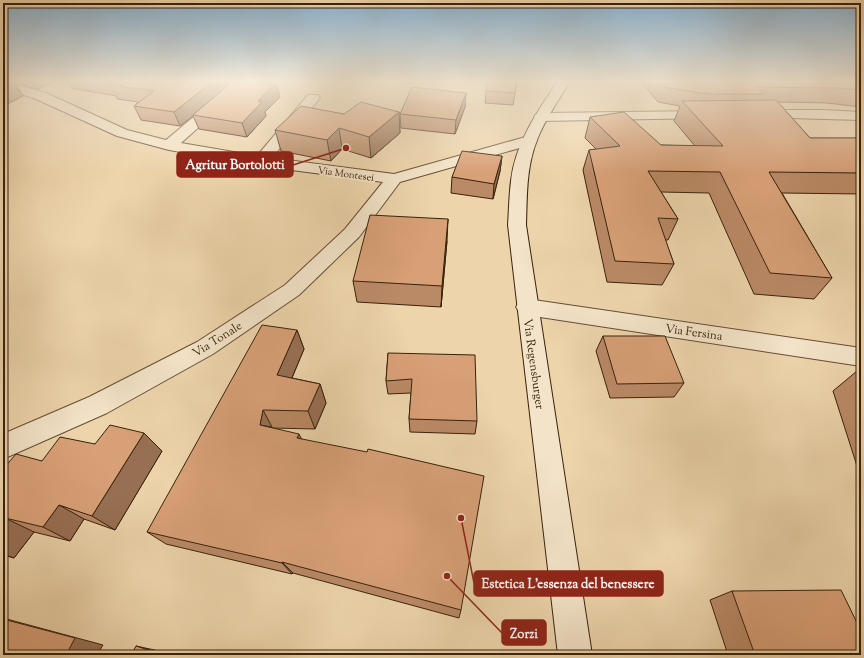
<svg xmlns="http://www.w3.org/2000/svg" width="864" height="658" viewBox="0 0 864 658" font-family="'Sorts Mill Goudy',serif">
<rect width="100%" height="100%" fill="#edd4ab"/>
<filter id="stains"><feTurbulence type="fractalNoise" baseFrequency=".005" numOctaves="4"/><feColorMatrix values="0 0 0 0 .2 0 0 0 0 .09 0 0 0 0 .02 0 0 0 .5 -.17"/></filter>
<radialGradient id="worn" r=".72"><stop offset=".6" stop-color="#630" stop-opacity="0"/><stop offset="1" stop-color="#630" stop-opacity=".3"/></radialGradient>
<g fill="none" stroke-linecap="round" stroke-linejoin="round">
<g stroke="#654e34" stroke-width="2">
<path id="minor" d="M3,81l43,12 81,37 39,10 71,-59h14l-70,62 76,13 51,-61h10l2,3 -48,60 122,16 135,-38 5,2 3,3 -3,3 -134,38 -41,55 -60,58 -86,59 -106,59 -104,46v-25l86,-37 108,-55 88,-57 60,-56 38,-47 -122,-16 -92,-16 -52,-14 -81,-37 -33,-11z
M758,110h64l39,2v8l-108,-3 -2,-3 2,-3z
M706,111l5,1 2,3 -2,3 -170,3 -5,-1 -2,-3 2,-3 5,-1z
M527,299l334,49v18l-334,-51 -7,-2 -4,-6 4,-6z"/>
</g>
<g stroke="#38220c" stroke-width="2">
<path id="secondary" d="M558,81h12c-11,19 -25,38 -33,59 -11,27 -10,57 -11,85l66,430h-34l-50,-430c1,-14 1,-29 3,-44 4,-37 26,-69 47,-100z"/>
</g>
<use href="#minor" fill="#f3e3c8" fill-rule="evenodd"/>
<use href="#secondary" fill="#f3e3c8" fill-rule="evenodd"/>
</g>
<path fill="#ba8a66" stroke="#38220c" d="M3,81h53l-18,8 -23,-6 8,13 -20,10z
M67,81h165v1l48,15 -15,15 1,4 -19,21 -48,-8 -6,-13 -13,10 -39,-6 -7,-14 4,-4 -21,-3 -1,-3 -45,-8z
M517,81l-4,24 -28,-2 1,-12z
M640,81h221v26l-34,-4 -49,-1 32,36h51v56l-79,-1 50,85 -18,21 -60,-5 -45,-101 -48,-1 17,27 -10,21h-3l9,24 -12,21 -55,-3 -24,-112 6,-20 7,-1 -11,-11 5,-21 71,28 34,1 -21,-25 6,-15 -22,-4z
M466,93l-1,14 -10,27 -54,-6 -1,-14z
M399,112l1,21 -29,25 -29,-9 -11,12 -50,-10 -6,-21 69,-16z
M502,156l-2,15 -7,28 -42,-6 1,-16z
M447,241l-6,66 -84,-5 -4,-21z
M297,330l7,19 -12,29 28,6 6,19 -11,26 -43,-1 29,10 160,172 -2,8 -166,-45 -1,1 -126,-30 -19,-12z
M603,336l81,47 -10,14 -64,1 -14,-47z
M388,353l89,68 -2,13 -65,-2 -1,-13 2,-26 -23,1 -2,-13z
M857,371l4,1v95l-4,-1 -24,-75z
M95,444l67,7 -47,79 -31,-11 -14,22 -36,-9 -20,26 -11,-3v-86l39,-8z
M732,591l129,64h-133l-18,-55z"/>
<path fill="#977053" stroke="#38220c" d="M33,81h23l-18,8z
M213,81h19v2l-39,32v1l-13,10 -6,-14z
M14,83l9,13 -20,10v-18z
M276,83l4,14 -15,15 1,4 -19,21 -5,-14 16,-22z
M466,93l-1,14 -10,27 1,-14z
M399,112l1,21 -29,25 -2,-21z
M339,128l3,21 -11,12 -4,-21z
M502,156l-2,15 -7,28 1,-15z
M448,219l-1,22 -6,66 1,-21z
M297,330l7,19 -19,45 -8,-19z
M320,384l6,19 -11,26 -7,-18z
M263,410l9,17 -12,-2z
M144,433l18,18 -47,79 -23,-14z
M299,434l8,16 -10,-12z
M59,505l25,14 -14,22 -27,-14z
M5,518l29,14 -20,26 -11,-4v-33z
M282,562l11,11 -1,1 -10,-11z
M3,618l11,3 89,24 -6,10h-31l-63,-36z
M136,646l23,5 11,4h-6z"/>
<path fill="#d8a077" stroke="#38220c" d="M3,81h6l5,2 -11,5z
M103,81h110l-39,31 -40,-6 20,-15 -44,-6 3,-2z
M233,81h36l7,2 -18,18 4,1 -20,21 -49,-8z
M487,81h29l-1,12 -29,-2z
M658,81h203v9l-24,-2 -79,-1 6,7h-56l-45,-7z
M412,87l54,6 -10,27 -56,-6z
M776,100l34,38h51v35l-92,-1 63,106 -62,-5 -50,-101 -72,-1 30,48 -20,-1 16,46 -59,-3 -26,-111 31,-4 -30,-29 34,-5 37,33 62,1 -41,-45z
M361,102l38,10 -30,25 -30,-9 -12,12 -52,-10 26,-24 43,8z
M462,151l40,5 -8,28 -42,-7z
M370,215l78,4 -6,67 -89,-5z
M262,325l35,5 -20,45 43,9 -12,27 -45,-1 -3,15 39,9 -2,4 70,14 1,-3 116,27 -23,134 -179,-48v1l-135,-31z
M603,336h62l19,47 -67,1z
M388,353l87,2 2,66 -68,-2 3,-40 -26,2z
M857,371l4,1v11z
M110,425l34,8 -52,83 -33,-11 -16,22 -38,-9 -2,3v-52l13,-15 26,7 18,-24 35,7z
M841,590l20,41v24h-106l-23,-64z
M3,619l72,19 -9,17h-63z
M136,646l28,9h-33z"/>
<linearGradient id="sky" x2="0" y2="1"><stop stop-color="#8ab4d4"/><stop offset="0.47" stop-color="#f7ecd9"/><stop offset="1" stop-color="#f7ecd9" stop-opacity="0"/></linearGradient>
<rect width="864" height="173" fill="url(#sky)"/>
<g text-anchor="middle" stroke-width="4" stroke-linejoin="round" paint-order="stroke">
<g font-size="10" fill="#38220c" stroke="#f3e3c8">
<text transform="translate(346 173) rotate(8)" y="4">Via Montesei</text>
</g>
<g font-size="12" fill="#38220c" stroke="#f3e3c8">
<text transform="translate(694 332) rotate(8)" y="4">Via Fersina</text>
<text transform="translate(217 339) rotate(-32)" y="4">Via Tonale</text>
<text transform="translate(534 364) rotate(82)" y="4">Via Regensburger</text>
</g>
</g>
<path fill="none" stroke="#8f2418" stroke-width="1.5" d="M346 148L293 165M461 518L474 583M447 576L502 633"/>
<g fill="#8f2418" stroke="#f3e3c8" stroke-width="1.5">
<circle cx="346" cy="148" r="4"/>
<circle cx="461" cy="518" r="4"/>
<circle cx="447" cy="576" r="4"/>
</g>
<g fill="#8f2418" stroke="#8f2418" stroke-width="1.5">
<rect x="177" y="152" width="116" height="25" rx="4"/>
<rect x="474" y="571" width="189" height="25" rx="4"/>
<rect x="502" y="620" width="44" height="25" rx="4"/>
</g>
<g font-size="13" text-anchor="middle" font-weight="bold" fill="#fff">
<text x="235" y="169">Agritur Bortolotti</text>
<text x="568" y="588">Estetica L'essenza del benessere</text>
<text x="524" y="638">Zorzi</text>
</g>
<rect width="864" height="658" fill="none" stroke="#edd4ab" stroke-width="16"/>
<rect x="4" y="4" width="856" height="650" fill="none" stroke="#38220c" stroke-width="2"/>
<rect x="8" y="8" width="848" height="642" fill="none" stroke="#38220c"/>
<rect width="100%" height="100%" filter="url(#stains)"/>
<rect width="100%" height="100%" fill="url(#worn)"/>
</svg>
